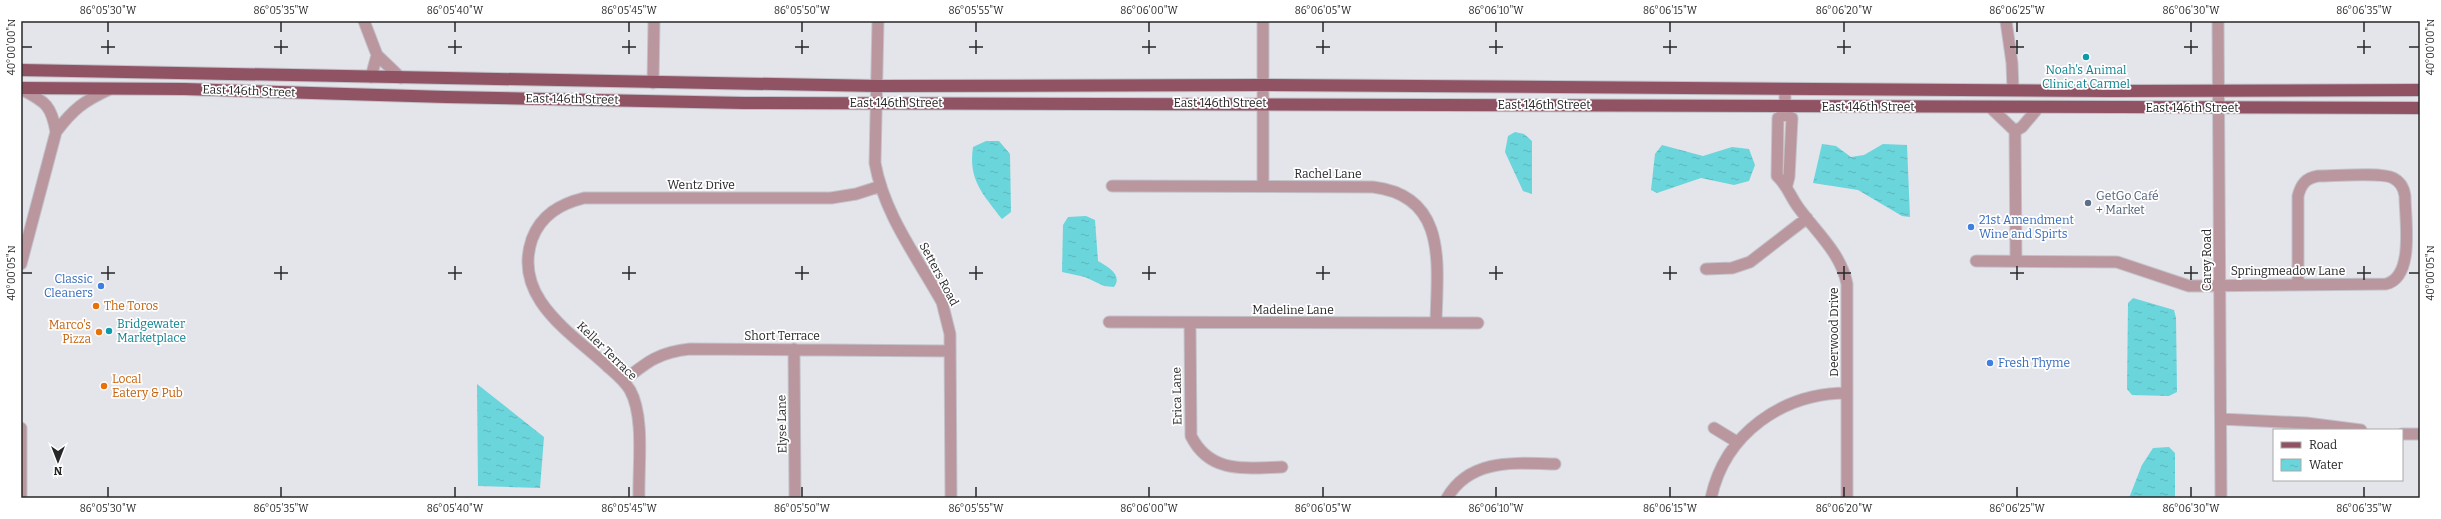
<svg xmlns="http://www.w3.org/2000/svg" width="2441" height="519" viewBox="0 0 2441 519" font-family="Bitter,serif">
<defs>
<pattern id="water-ripples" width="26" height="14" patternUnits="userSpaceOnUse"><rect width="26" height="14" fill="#6ad5db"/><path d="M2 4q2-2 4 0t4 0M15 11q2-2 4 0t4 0" fill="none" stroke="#5cb7bc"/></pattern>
</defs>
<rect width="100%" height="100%" fill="#e4e4eb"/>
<path fill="url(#water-ripples)" d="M1515,132l9,2 8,7v53l-9,-3 -18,-39 3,-16z
M986,141h13l11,13 1,58 -9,7c-19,-25 -34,-39 -29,-72z
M1822,144l14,2 15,11 13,-2 19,-11 24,1 3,72 -8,-1 -44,-26 -45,-7z
M1662,145l41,11 29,-9 17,2 6,16 -6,16 -15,4 -33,-7 -44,15 -6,-3 4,-36z
M1086,216l9,4 3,41c10,6 25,14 16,26l-10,-1 -19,-9 -23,-5 1,-47 5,-8z
M2133,298l41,12 2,8 1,74 -8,4 -37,-1 -5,-6 1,-86z
M477,384l67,53 -4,51 -62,-2z
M2169,447l6,6v45h-46l13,-33 11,-17z"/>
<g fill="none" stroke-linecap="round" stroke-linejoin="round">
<g stroke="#c2c2c8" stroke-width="13">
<path id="minor" d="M364,21l13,34 24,23
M878,21l-3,142c9,51 42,94 67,139l8,32 1,164
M1263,21v165
M2006,21l6,42 1,27
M2218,21l3,477
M371,77l6,-22
M653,83l1,-62
M21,89c24,13 30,15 35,43
M1991,108l24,23
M1785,114l-7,4 -1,58c10,9 13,20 21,31 18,25 43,46 49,77v214
M1785,114l7,4 -3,59 -2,8
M1785,114v-25
M2015,131l1,130
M2015,131l7,-4 16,-19
M1112,186l261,1c76,9 64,80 63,136
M1976,261l141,1 72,24 197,-2c29,-7 19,-65 19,-88 -1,-8 -4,-14 -12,-18 -11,-6 -59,-2 -75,-2 -12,2 -17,8 -20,20v88
M21,264l35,-132c17,-23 28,-31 54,-43
M1706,269l26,-1 18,-6 57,-44
M1109,322l369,1
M1190,323l1,113c19,38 54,32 91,31
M794,349l1,149
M623,381c24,-19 36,-29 67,-32l260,2
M2221,419l85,4 55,7
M21,428v70
M1714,428l23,14
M2402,434h18
M639,498c-1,-31 6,-81 -9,-108 -6,-10 -15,-17 -23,-24 -37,-34 -95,-69 -75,-127 9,-24 28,-35 52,-41h247l25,-4 25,-8
M1447,498c23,-40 68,-35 108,-34
M1711,498c14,-65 72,-105 136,-105"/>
</g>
<g stroke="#c2c2c8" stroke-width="14">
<path id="major" d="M21,70l856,16 386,-1 845,6 312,-1
M21,88l163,1 262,8 298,6 1676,5"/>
</g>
<use href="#minor" stroke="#ba969e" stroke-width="11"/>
<use href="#major" stroke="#905364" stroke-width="12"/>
</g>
<path fill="none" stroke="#272729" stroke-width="1.5" d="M108,22v10M281,22v10M455,22v10M629,22v10M802,22v10M976,22v10M1149,22v10M1323,22v10M1496,22v10M1670,22v10M1844,22v10M2017,22v10M2191,22v10M2364,22v10M108,40v14M281,40v14M455,40v14M629,40v14M802,40v14M976,40v14M1149,40v14M1323,40v14M1496,40v14M1670,40v14M1844,40v14M2017,40v14M2191,40v14M2364,40v14M22,47h10M101,47h14M274,47h14M448,47h14M622,47h14M795,47h14M969,47h14M1142,47h14M1316,47h14M1489,47h14M1663,47h14M1837,47h14M2010,47h14M2184,47h14M2357,47h14M2409,47h10M108,266v14M281,266v14M455,266v14M629,266v14M802,266v14M976,266v14M1149,266v14M1323,266v14M1496,266v14M1670,266v14M1844,266v14M2017,266v14M2191,266v14M2364,266v14M22,273h10M101,273h14M274,273h14M448,273h14M622,273h14M795,273h14M969,273h14M1142,273h14M1316,273h14M1489,273h14M1663,273h14M1837,273h14M2010,273h14M2184,273h14M2357,273h14M2409,273h10M108,487v10M281,487v10M455,487v10M629,487v10M802,487v10M976,487v10M1149,487v10M1323,487v10M1496,487v10M1670,487v10M1844,487v10M2017,487v10M2191,487v10M2364,487v10"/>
<g fill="#0f9aa8" stroke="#fff" stroke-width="1.5">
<circle cx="2086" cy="57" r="4"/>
<circle cx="109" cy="331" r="4"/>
</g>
<circle fill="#5c6f8a" stroke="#fff" stroke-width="1.5" cx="2088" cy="203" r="4"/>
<g fill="#3f7fe0" stroke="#fff" stroke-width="1.5">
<circle cx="1971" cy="227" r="4"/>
<circle cx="101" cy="286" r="4"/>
<circle cx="1990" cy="363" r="4"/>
</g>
<g fill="#e8710a" stroke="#fff" stroke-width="1.5">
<circle cx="96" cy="306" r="4"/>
<circle cx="99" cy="332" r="4"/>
<circle cx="104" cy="386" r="4"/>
</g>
<g text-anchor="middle" stroke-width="3.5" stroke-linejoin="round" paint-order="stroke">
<g font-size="12" fill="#0d838f" stroke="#fff">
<text x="2086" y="74">Noah's Animal<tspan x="2086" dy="14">Clinic at Carmel</tspan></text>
<text x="117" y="328" text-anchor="start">Bridgewater<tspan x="117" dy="14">Marketplace</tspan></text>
</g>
<g font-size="12" fill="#272729" stroke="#fff">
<text transform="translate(249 91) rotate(2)" y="4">East 146th Street</text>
<text transform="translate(572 99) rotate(1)" y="4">East 146th Street</text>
<text x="896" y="107">East 146th Street</text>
<text x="1220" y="107">East 146th Street</text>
<text x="1544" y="109">East 146th Street</text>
<text x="1868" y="111">East 146th Street</text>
<text x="2192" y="112">East 146th Street</text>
<text x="1328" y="178">Rachel Lane</text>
<text x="701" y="189">Wentz Drive</text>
<text transform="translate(2207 260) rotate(-90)" y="4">Carey Road</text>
<text x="2288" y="275">Springmeadow Lane</text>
<text transform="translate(939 274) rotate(62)" y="4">Setters Road</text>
<text x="1293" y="314">Madeline Lane</text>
<text transform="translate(1834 332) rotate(-90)" y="4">Deerwood Drive</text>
<text x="782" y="340">Short Terrace</text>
<text transform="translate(607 351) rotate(44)" y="4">Keller Terrace</text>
<text transform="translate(1177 396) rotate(-91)" y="4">Erica Lane</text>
<text transform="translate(782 424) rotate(-91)" y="4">Elyse Lane</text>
</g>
<g font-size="12" fill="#4e5e75" stroke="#fff" text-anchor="start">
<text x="2096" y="200">GetGo Café<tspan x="2096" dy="14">+ Market</tspan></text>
</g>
<g font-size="12" fill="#366cbe" stroke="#fff" text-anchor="start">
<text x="1979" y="224">21st Amendment<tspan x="1979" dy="14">Wine and Spirts</tspan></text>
<text x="93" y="283" text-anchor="end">Classic<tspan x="93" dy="14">Cleaners</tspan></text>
<text x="1998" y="367">Fresh Thyme</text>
</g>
<g font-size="12" fill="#c56008" stroke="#fff" text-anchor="start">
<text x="104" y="310">The Toros</text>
<text x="91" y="329" text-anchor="end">Marco's<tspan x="91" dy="14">Pizza</tspan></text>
<text x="112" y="383">Local<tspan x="112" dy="14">Eatery &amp; Pub</tspan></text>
</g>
</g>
<rect width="2441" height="519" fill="none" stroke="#ffffff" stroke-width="44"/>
<rect x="2273" y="429" width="130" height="52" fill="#ffffff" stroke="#a9a9a9"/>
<rect x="2281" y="442" width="20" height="6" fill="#905364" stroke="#a9a9a9"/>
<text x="2309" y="449" font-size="12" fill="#272729">Road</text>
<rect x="2281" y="459" width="20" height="12" fill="url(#water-ripples)" stroke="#a9a9a9"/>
<text x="2309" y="469" font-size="12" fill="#272729">Water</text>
<g transform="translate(58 461) rotate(180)" stroke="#ffffff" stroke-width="3" paint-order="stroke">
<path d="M0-3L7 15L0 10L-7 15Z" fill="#272729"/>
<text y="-6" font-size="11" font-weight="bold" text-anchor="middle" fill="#272729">N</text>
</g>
<rect x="22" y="22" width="2397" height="475" fill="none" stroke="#272729" stroke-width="1.5"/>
<g font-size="10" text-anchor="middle" fill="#272729">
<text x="108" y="14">86°05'30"W</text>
<text x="281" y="14">86°05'35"W</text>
<text x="455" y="14">86°05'40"W</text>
<text x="629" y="14">86°05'45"W</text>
<text x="802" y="14">86°05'50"W</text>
<text x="976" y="14">86°05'55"W</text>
<text x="1149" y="14">86°06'00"W</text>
<text x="1323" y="14">86°06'05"W</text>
<text x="1496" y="14">86°06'10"W</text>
<text x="1670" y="14">86°06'15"W</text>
<text x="1844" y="14">86°06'20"W</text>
<text x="2017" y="14">86°06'25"W</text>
<text x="2191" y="14">86°06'30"W</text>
<text x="2364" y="14">86°06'35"W</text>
<text transform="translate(2430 47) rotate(-90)" y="4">40°00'00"N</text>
<text transform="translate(11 47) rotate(-90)" y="4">40°00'00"N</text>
<text transform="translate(2430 273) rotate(-90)" y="4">40°00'05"N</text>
<text transform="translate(11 273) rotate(-90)" y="4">40°00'05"N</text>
<text x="108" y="512">86°05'30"W</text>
<text x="281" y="512">86°05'35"W</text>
<text x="455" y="512">86°05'40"W</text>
<text x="629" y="512">86°05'45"W</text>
<text x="802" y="512">86°05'50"W</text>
<text x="976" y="512">86°05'55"W</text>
<text x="1149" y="512">86°06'00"W</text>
<text x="1323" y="512">86°06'05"W</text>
<text x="1496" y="512">86°06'10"W</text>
<text x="1670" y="512">86°06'15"W</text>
<text x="1844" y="512">86°06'20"W</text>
<text x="2017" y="512">86°06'25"W</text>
<text x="2191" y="512">86°06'30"W</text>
<text x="2364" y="512">86°06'35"W</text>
</g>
</svg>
